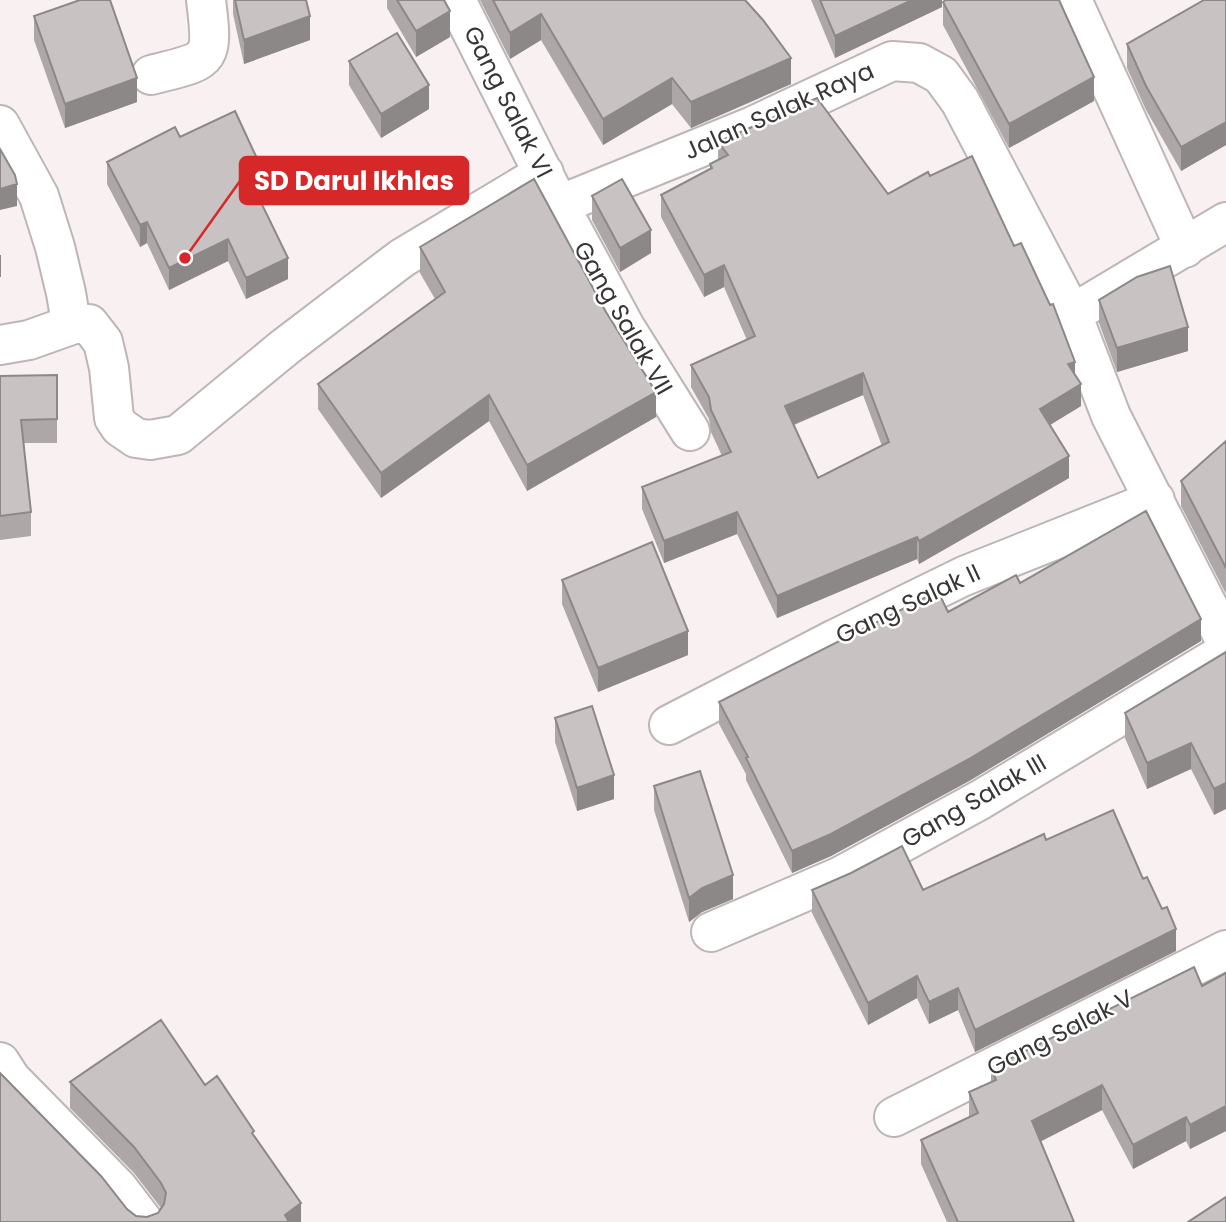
<svg xmlns="http://www.w3.org/2000/svg" width="1226" height="1222" viewBox="0 0 1226 1222" font-family="Poppins,sans-serif">
<rect width="100%" height="100%" fill="#f8f0f1"/>
<g fill="none" stroke-linecap="round" stroke-linejoin="round">
<g stroke="#bdb5b6" stroke-width="42">
<path id="minor" d="M456,0l103,205 66,122 65,104
M1072,0l113,248
M151,75c60,-15 63,-12 55,-75
M0,125l39,71 16,51 11,46 4,24 4,7h15l14,18 6,26 5,50 6,9 16,11 14,2 28,-5 107,-88 117,-89 142,-85
M559,205l194,-79 139,-65 27,2 22,12 19,26 112,213 39,102 115,226
M1072,314l154,-92
M0,345l29,-5 45,-16
M669,725l166,-86 129,-63 191,-76
M711,932l130,-56 139,-76 246,-148
M0,1062l11,17 107,109 26,34
M894,1117l332,-167"/>
</g>
<use href="#minor" stroke="#fff" stroke-width="38"/>
</g>
<path fill="#ada7a8" fill-rule="evenodd" d="M233,0h73l4,40 -66,24 -11,-50z
M387,0h57l6,37 -34,20 -29,-49z
M480,0h265l46,84 -100,44 -19,-24 -69,41 -62,-105 -31,19z
M811,0h131v7l-107,51z
M1226,0v145l-45,26 -35,-61 -19,-42v-24z
M943,2l151,99 -85,47 -66,-123z
M34,16l103,86 -72,26 -31,-88z
M349,61l80,48 -48,29 -32,-53z
M180,137l87,65 -5,2 26,75 -42,20 -18,-38 -59,29 -22,-47 -7,4 -33,-63v-22z
M718,142l170,52 42,-18 145,200 6,30 -31,19 19,53 -150,86 -2,-5 -140,59 -40,-84 -73,29 -22,-54v-22l80,-31 -11,-24 -2,-13 -18,-32v-22l56,-25 -23,-53 -20,10 -43,-80v-22l49,-26v-5l8,-4zM863,395l19,51 -64,32 -24,-53z
M592,196l59,57 -31,19 -28,-52z
M420,247l236,170 -129,74 -38,-70 -108,77 -63,-89v-25l117,-85 -15,-26z
M1099,300l89,51 -71,21 -18,-49z
M57,375v68h-33l7,69v24l-31,4v-164z
M1226,441v153l-45,-88v-25z
M562,580l126,75 -90,37 -36,-88z
M1020,583l181,58 -232,140 -138,75 -39,17 -46,-93v-6l-27,-50v-22z
M1226,652l-12,163 -23,-46 -44,20 -22,-51v-25z
M555,718l59,81 -37,12 -22,-69z
M654,786l79,113 -31,13 -13,10 -35,-112z
M1046,840l130,111 -201,101 -17,-42 -29,14 -12,-26 -49,27 -56,-112v-23h111z
M1226,973v158l-36,18 -4,-8 -53,28 -31,-59 -62,31 34,81h-127l-26,-58v-24l48,-23v-25l22,-10v-14l211,-82z
M70,1082l135,3 49,52 47,85h-301l127,-13 9,7 11,1 11,-4 3,-5 -27,-35 -64,-65z"/>
<path fill="#8d8888" d="M912,0h30v7l-107,51v-22z
M450,11v26l-34,20v-26z
M541,14v26l-31,19v-26z
M310,16v24l-66,24v-24z
M791,58v26l-100,44v-26z
M1094,77v24l-85,47v-24z
M137,78v24l-72,26v-24z
M672,78v26l-69,41v-26z
M429,85v24l-48,29v-24z
M1226,122v23l-45,26v-24z
M267,180v22l-14,6v-22z
M17,184v22l-17,4v-21z
M147,222v21l-7,4v-22z
M651,230v23l-31,19v-24z
M228,239v22l-59,29v-22z
M0,255h1v22h-1z
M288,258v21l-42,20v-21z
M724,265v22l-20,10v-22z
M1188,327v24l-71,21v-24z
M1075,362v22l-7,-20z
M863,373v22l-78,33v-22z
M1081,384v22l-41,25v-22z
M656,392v25l-129,74v-26z
M489,395v26l-108,77v-25z
M1069,456v22l-150,86v-23z
M737,512v22l-73,29v-22z
M917,537v22l-140,59v-22z
M1201,619v22l-232,140 -138,75 -39,17v-22z
M688,631v24l-90,37v-24z
M1191,743v26l-44,20v-26z
M614,775v24l-37,12v-23z
M1226,783v26l-12,6v-26z
M733,875v24l-31,13 -13,10v-24l13,-10z
M1176,929v22l-201,101v-22z
M917,976v22l-49,27v-22z
M958,988v22l-29,14v-22z
M1102,1085v25l-70,36v-25z
M1226,1106v25l-36,18v-24z
M1186,1117v24l-53,28v-24z
M301,1203v19h-16v-7z"/>
<path fill="#c9c2c3" stroke="#8d8888" stroke-width="2" fill-rule="evenodd" d="M80,0h30l27,78 -72,26 -31,-88z
M235,0h71l4,16 -66,24z
M397,0h47l6,11 -34,20z
M493,0h252l18,20 28,38 -100,44 -19,-24 -69,41 -62,-105 -31,19z
M820,0h92l-77,36z
M946,0h113l35,77 -85,47 -66,-122z
M1204,0h22v122l-45,25 -35,-61 -19,-42z
M397,33l32,52 -48,29 -32,-53z
M817,98l71,96 40,-22 2,4 42,-20 42,90 7,-3 29,62 3,-1 22,58 -7,2 13,20 -41,25 29,47 -150,85 -2,-4 -140,59 -40,-84 -73,29 -22,-54 89,-35 -20,-42 -2,-13 -18,-32 64,-29 -31,-71 -20,10 -43,-80 51,-27 -2,-4 18,-9 -10,-13zM863,373l26,69 -71,36 -33,-72z
M235,111l32,69 -14,6 35,72 -42,20 -18,-39 -59,29 -22,-46 -7,3 -33,-63 68,-35 5,10z
M0,149l15,26 2,9 -17,5z
M534,179l72,133 50,80 -129,73 -38,-70 -108,78 -63,-89 127,-92 -25,-45z
M622,179l29,51 -31,18 -28,-52z
M1170,266l18,61 -71,21 -18,-48 38,-23z
M57,375v44l-36,1 10,92 -31,4v-140z
M1226,441v127l-45,-87z
M1146,511l55,108 -232,140 -138,75 -39,17 -46,-93 2,-1 -29,-55 219,-111 10,21 68,-37 4,8z
M652,542l36,89 -90,37 -36,-88z
M1226,652v131l-12,6 -23,-46 -44,20 -22,-50z
M592,706l22,69 -37,13 -22,-70z
M700,771l33,104 -31,13 -13,10 -35,-112z
M1113,810l30,69 4,-2 15,32 5,-2 9,22 -201,101 -17,-42 -29,14 -12,-26 -49,27 -56,-113 39,-17 51,-27 21,44 121,-56 2,6z
M1194,967l8,19 24,-13v133l-36,19 -4,-8 -53,28 -31,-60 -70,36 42,101h-116l-37,-82 57,-27 -9,-21 27,-12 -5,-12z
M161,1020l44,65 12,-9 37,55 -2,2 49,70 -16,12 4,7h-289v-149l101,103 26,33 9,7 11,1 11,-4 6,-9 2,-11 -5,-10 -27,-36 -64,-65z
M1226,1197v25h-38z"/>
<g text-anchor="middle" stroke-width="5" stroke-linejoin="round" paint-order="stroke">
<g font-size="24" fill="#383535" stroke="#fff">
<text transform="translate(508 102) rotate(63)" y="8">Gang Salak VI</text>
<text transform="translate(779 111) rotate(-24)" y="8">Jalan Salak Raya</text>
<text transform="translate(623 318) rotate(60)" y="8">Gang Salak VII</text>
<text transform="translate(908 604) rotate(-25)" y="8">Gang Salak II</text>
<text transform="translate(974 801) rotate(-30)" y="8">Gang Salak III</text>
<text transform="translate(1060 1033) rotate(-27)" y="8">Gang Salak V</text>
</g>
</g>
<path fill="none" stroke="#d62828" stroke-width="2.5" d="M185 258L240 181"/>
<circle fill="#d62828" stroke="#fff" stroke-width="2.5" cx="185" cy="258" r="7"/>
<rect fill="#d62828" stroke="#d62828" stroke-width="2.5" x="240" y="157" width="228" height="47" rx="7"/>
<g font-size="26" text-anchor="middle" font-weight="bold" fill="#fff">
<text x="354" y="190">SD Darul Ikhlas</text>
</g>
</svg>
